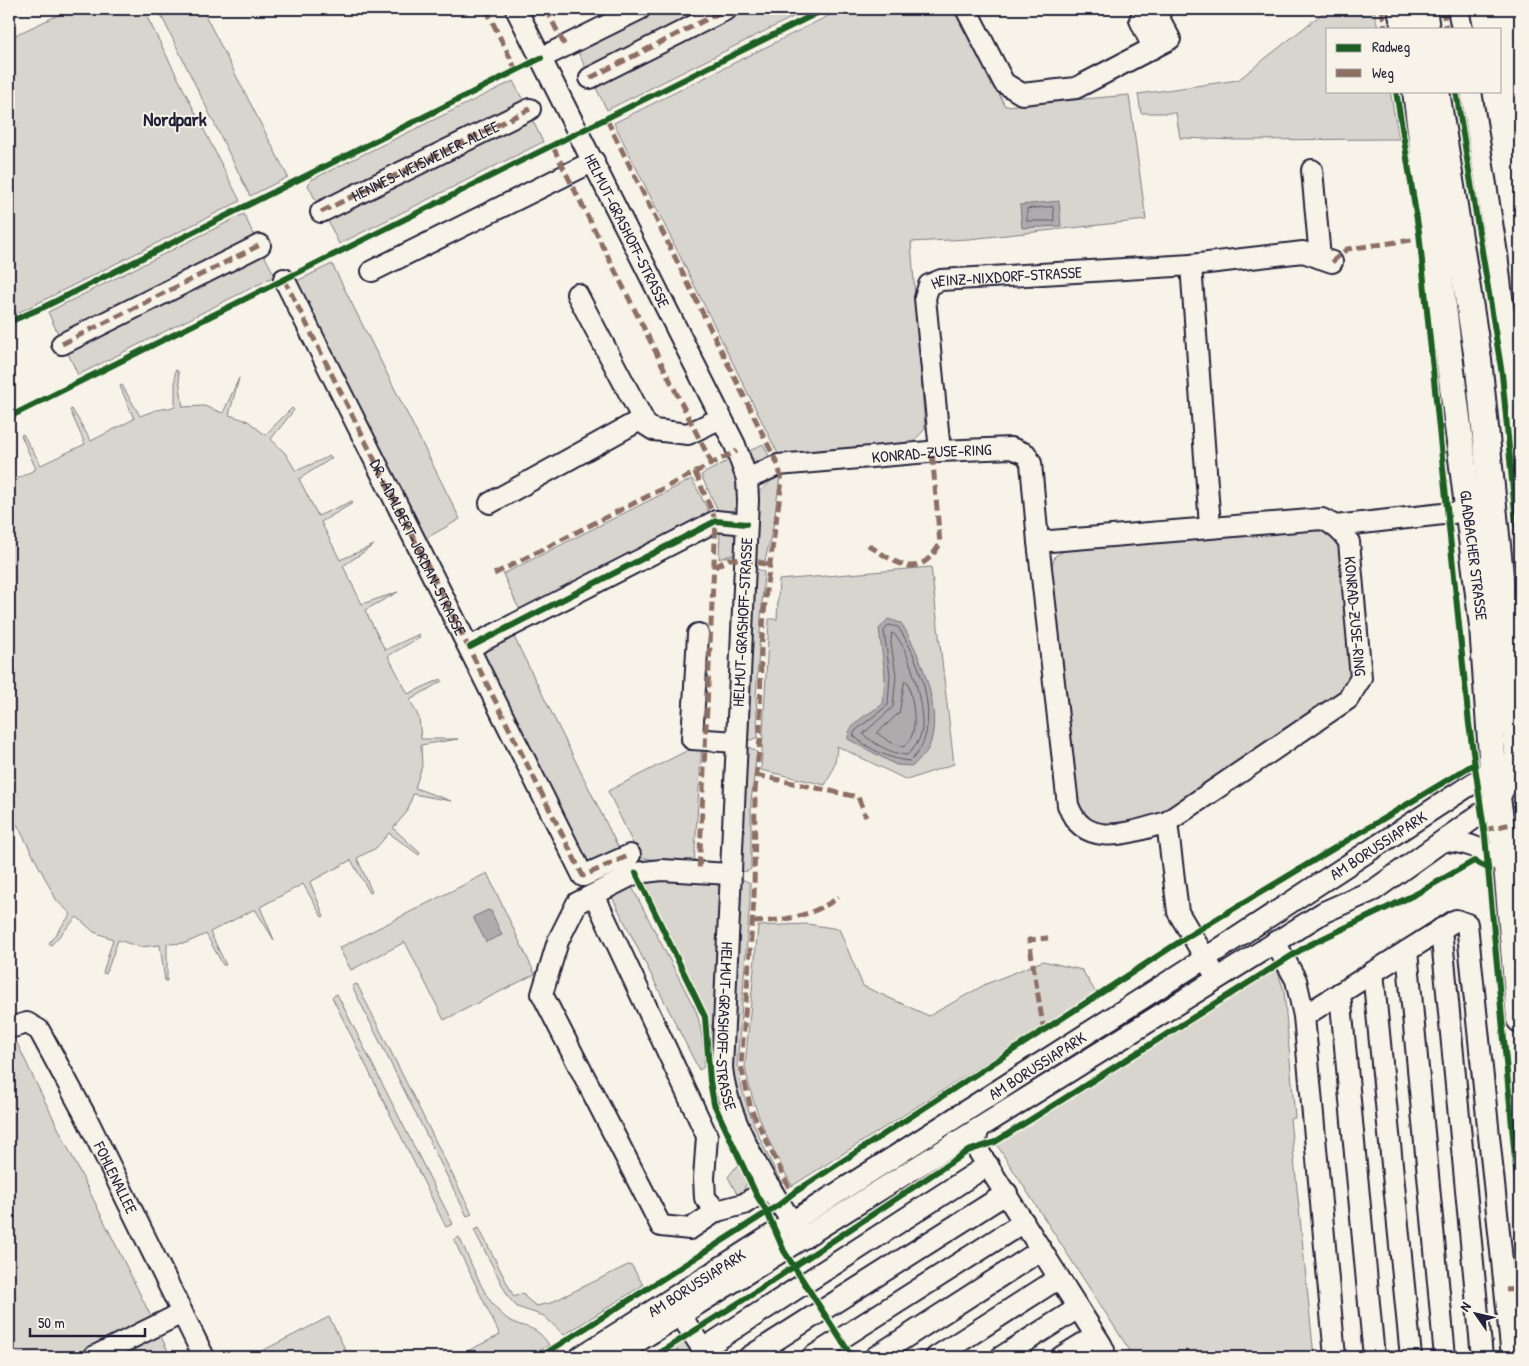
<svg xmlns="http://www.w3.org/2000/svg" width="1529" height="1366" viewBox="0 0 1529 1366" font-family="'Patrick Hand',sans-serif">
<rect width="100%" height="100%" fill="#f7f3e8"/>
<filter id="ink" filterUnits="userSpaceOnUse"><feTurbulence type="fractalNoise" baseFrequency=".02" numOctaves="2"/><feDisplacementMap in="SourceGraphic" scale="10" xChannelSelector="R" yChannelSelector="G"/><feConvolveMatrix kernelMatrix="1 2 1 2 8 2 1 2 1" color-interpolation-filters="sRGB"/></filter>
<g filter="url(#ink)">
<path fill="#d8d5cf" stroke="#7d7c85" d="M71,9h72l97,192 -224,113 -7,-16v-260z
M158,9h44l86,168 -38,19z
M655,9h61l-128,64 -12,-25z
M746,9h63l-202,101 -13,-26z
M842,9h115l48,97 124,-11 17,125 -177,19 -58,3 14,187 -12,13 -18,5 -114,13 -167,-337z
M1328,9h46l4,20h-50v62h62l9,48 -162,1 -57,-2 -4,-25h-35l-3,-19 100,-14z
M513,81l12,23 -206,103 -11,-22 3,-5z
M531,117l12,25 -204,102 -12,-25z
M244,214l12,26 -197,96 -11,-24z
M262,251l13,25 -197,99 -12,-26z
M332,264l128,255 -37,21 -128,-258z
M175,370l3,1 5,36 21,-1 19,7 16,-35 -10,37 19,6 17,14 27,-27 2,2 -23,29 14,14 11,18 34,-15 2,2 -33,21 19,37 34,-15 1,2 -32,19 19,38 34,-15 -31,21 19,38 36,-12 -33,18 20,40 34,-16 1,3 -32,19 20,38 33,-15 1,2 -32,19 9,18 2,21h37l-37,6 1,21 -7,22 36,13 -38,-7 -6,18 -14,16 27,25 -1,2 -30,-22 -13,15 -19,10 15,34 -2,1 -19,-33 -41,22 14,34 -2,1 -19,-33 -43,23 14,33 -19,-31 -45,23 16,33h-3l-17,-31 -20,9 -19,1v37h-2l-5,-36 -20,2 -22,-7 -12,34 -3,-1 10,-34 -19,-7 -17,-15 -26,28 -2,-2 22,-29 -14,-13 -48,-92v-326l27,-14 -15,-34 2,-1 18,31 44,-21 -15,-34 2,-1 19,32 43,-22 -14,-33 2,-1 18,31 16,-6 19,-3z
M763,444l8,16 -16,1 -8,-9z
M733,458l4,16 2,31 -12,12h-6l-20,-42z
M780,476l-6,46 -9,39 -12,-2 4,-65 14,-13z
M692,479l19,37 -190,94 -4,-5 -14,-31z
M1314,525l27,15 14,138 -7,11 -184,123 -18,9 -49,7 -17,-11 -5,-17 -25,-229 5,-15 16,-9z
M720,531l11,1c8,7 7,14 6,23h-6l-12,4z
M753,567l11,5 -8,123 2,42 -7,3h-7z
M931,567l23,197 -47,16 -70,-34c-1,15 -4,26 -12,39l-64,-15 8,-151h8l2,-39z
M512,633l109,220 -34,16 -108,-219z
M702,743l-8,121 -52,-6 -4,-4 -30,-63z
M749,747l8,5 -6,49v68l-3,2 -10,1 6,-124z
M487,873l48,101 -91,46 -39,-78 -54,28 -12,-22z
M649,878l67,5 4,5 -6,145 -70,-153z
M740,878l10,5v17l-13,166c8,46 28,84 49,126l-3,2 -44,-84 -9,-34z
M630,883l66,128c6,19 8,36 8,56l-5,3 -89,-177z
M807,924l32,5 24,57 66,30 57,-32 57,-23 39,9 14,23 -304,193c-21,-39 -39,-75 -47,-119l13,-141z
M1276,966l8,25 11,127 -5,1 24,238h-180l-139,-215z
M357,984l115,230 -5,2 -115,-230z
M337,994l116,230 -7,3 -114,-230z
M17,1043l18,38 136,276h-162v-310z
M739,1163l8,19 -4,10 -5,4 -10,-19z
M479,1228l35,69 9,-4 3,5 10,8 14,-3 78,-38 4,1 11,19 -79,50 -20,-19 -27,-9 -8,-9 -35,-68z
M459,1237c12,24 25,64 46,80 17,14 29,4 44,28l-19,12h-75l45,-22 -46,-95z
M329,1317l20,40h-99z
M687,1340l11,17h-39z"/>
<path fill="#aeabad" stroke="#76747f" d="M1059,201l2,25 -39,2 -2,-23z
M888,619l13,4c19,29 44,92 27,126 -3,6 -11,12 -15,17l-17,-1 -48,-26c-1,-16 23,-26 35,-35l2,-29 -6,-46z
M488,910l3,1 11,24 -16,7 -13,-25z"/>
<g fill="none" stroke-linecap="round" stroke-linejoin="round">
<path stroke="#5a5969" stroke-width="1" d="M1053,207l1,14h-27v-12z
M889,625l9,2c23,33 47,104 12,134 -19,-1 -44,-13 -57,-26l3,-5 32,-25 2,-30 -6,-44z
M892,633c17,8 32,76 30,95 -1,11 -7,20 -15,27 -15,-1 -33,-11 -44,-21l30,-27 3,-32 -5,-31z
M905,681l3,1c4,19 14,52 -5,65l-15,-6 -11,-8 22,-20z"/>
<g stroke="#22223b" stroke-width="24">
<g id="minor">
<path id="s1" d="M516,9l219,436 12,34 1,21 -26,568c6,56 49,126 82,170"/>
<path d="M966,9l38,74 18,11 54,-6 94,-49 -16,-30"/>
<path d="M1458,9l4,20"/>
<path d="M1140,20l13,28"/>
<path d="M541,58l99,-49"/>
<path d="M590,78l137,-69"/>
<path d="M1471,91l26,163 23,198"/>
<path d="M1312,170l8,88"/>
<path d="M321,212l209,-103"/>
<path d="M1191,265l19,261"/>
<path d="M372,271l222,-110"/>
<path d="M284,279l299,597 47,-21"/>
<path d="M577,294l69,131 8,5 34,4 33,-16"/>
<path d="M62,344l198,-99"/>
<path id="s2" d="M940,451l-15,-153 4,-13 12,-5 250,-15 112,-13 29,10"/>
<path id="s3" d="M747,479l31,-14 162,-14 71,-3 15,6 5,9 7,79"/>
<path d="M490,503l152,-84"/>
<path d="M1335,526l135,-15"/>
<path d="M698,634l-6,105 44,3"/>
<path d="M470,647l246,-126 30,3"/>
<path id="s4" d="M1167,822c-35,10 -83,29 -99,-17l-30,-263 284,-23c12,5 20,12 27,23l12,136 -13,21 -181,123 11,90 39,66"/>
<path d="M1445,841c25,1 43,10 62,26"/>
<path d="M730,874l-68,-4 -26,3 -59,30 -19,38 -16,53 119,232 29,3 27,-18 27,-7 26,-17"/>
<path d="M594,895l113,241 -3,42 1,20 12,13"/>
<path d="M1441,929l41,428"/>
<path d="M1275,942l21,38 8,36 31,341"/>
<path d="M1407,951l38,406"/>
<path d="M1373,972l38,385"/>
<path d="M1340,993l34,364"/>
<path d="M1304,1016l152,-96 11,4 45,433"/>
<path id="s5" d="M9,1028l18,-5 12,7 46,85 119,242"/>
<path d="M979,1128l-4,14 4,10 122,192 3,6 -2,7"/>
<path d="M681,1316l27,41"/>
<path d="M703,1349l285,-184"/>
<path d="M93,1357l89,-44"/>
<path id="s6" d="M580,1357l624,-398 289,-189 12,-5"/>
<path d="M613,1357l711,-445 50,-22 123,-88 22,-42"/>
<path d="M749,1357l258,-164"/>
<path d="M812,1357l212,-135"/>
<path d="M875,1357l166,-107"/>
<path d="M936,1357l123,-79"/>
<path d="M1001,1357l77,-49"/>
<path d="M1061,1357l34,-21"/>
</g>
</g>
<g stroke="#22223b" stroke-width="30">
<g id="major">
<path d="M1401,9l4,20"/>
<path d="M1423,9l3,20"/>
<path id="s7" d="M1416,91l67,535 10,144 14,97 13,152"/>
<path d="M1436,91l42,268 42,412"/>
</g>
</g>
<use href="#minor" stroke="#f7f3e8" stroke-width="20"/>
<use href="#major" stroke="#f7f3e8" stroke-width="26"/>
<g stroke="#8d6e63" stroke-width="5" stroke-dasharray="10 5" stroke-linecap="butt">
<path d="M486,9l30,61"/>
<path d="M546,9l19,37"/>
<path d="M1382,9l3,20"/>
<path d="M1443,9l3,20"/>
<path d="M590,78l137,-69"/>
<path d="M607,120l171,345 4,16 -16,110 -5,60 -1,88 -5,52 -1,108 -13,167 10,43 41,85"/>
<path d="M553,147l159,317"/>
<path id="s8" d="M321,212l209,-103"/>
<path d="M1332,262l15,-13 72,-10"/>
<path id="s9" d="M284,279l299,597 47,-21"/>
<path d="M62,344l198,-99"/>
<path d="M695,472l21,49 -17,351"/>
<path d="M868,545c29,18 49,37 72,-1l-8,-93"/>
<path d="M715,567l14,-8h5l37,6"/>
<path d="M494,574l243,-123"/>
<path d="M756,775l102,22 8,20"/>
<path d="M1484,830l36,-8"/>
<path d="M753,922c31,-1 60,-6 86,-25"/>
<path d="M1044,1032l-15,-92 19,-2"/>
<path d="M1506,1290l14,-1"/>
</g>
<g stroke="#f7f3e8" stroke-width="9">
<path id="cycleway" d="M1396,91l23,141 50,492 16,112 35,376
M1456,91l46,283 18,191
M9,322l35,-15 497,-249
M9,417l816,-408
M470,647l246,-126 30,3
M636,873l69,144 5,64 4,23 43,92 10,16 17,39 68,106
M540,1357l240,-153 12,-10 398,-259 284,-171
M653,1357l98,-62 217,-144 27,-9 312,-196 109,-52 58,-33 14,7"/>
</g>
<use href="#cycleway" stroke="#1b5e20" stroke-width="6"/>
</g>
</g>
<g text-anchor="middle" stroke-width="4" stroke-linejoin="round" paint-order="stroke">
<g font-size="16" fill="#22223b" stroke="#f7f3e8">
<text dy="6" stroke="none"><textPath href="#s8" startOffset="116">HENNES-WEISWEILER-ALLEE</textPath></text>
<text dy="6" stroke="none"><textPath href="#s1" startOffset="248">HELMUT-GRASHOFF-STRASSE</textPath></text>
<text dy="6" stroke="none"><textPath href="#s2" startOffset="246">HEINZ-NIXDORF-STRASSE</textPath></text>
<text dy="6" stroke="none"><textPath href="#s3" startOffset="188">KONRAD-ZUSE-RING</textPath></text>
<text dy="6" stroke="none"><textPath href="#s9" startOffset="300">DR.-ADALBERT-JORDAN-STRASSE</textPath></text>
<text dy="6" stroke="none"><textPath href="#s7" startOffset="468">GLADBACHER STRASSE</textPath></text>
<text dy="6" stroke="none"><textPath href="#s4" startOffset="774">KONRAD-ZUSE-RING</textPath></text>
<text transform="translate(742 622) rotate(-87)" y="6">HELMUT-GRASHOFF-STRASSE</text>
<text dy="6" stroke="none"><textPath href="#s6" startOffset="948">AM BORUSSIAPARK</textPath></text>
<text dy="6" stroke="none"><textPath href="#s1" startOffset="1072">HELMUT-GRASHOFF-STRASSE</textPath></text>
<text dy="6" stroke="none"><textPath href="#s6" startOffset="542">AM BORUSSIAPARK</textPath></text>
<text dy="6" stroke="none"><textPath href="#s5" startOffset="199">FOHLENALLEE</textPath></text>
<text dy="6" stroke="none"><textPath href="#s6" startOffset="138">AM BORUSSIAPARK</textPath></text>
</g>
<g font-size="19" font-weight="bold" fill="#22223b" stroke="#f7f3e8">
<text x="175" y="126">Nordpark</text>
</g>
</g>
<rect width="1529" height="1366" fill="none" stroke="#f7f3e8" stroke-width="30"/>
<rect x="15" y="15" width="1499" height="1336" fill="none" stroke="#22223b" stroke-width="2" filter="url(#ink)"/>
<rect x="1326" y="28" width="175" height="65" fill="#f7f3e8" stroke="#a29fa3"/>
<rect x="1336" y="44" width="25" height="8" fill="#1b5e20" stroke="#a29fa3"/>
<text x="1372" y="52" font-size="15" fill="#22223b">Radweg</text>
<rect x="1336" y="69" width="25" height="8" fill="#8d6e63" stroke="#a29fa3"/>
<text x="1372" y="78" font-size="15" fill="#22223b">Weg</text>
<g transform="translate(1476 1314) rotate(304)" stroke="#f7f3e8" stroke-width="4" paint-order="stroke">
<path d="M0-4L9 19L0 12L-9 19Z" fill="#22223b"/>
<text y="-8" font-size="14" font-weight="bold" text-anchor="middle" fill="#22223b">N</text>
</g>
<path d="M30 1328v8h115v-8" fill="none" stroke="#22223b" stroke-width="2.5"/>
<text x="38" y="1328" font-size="15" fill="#22223b" stroke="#f7f3e8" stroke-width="4" paint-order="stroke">50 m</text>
</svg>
